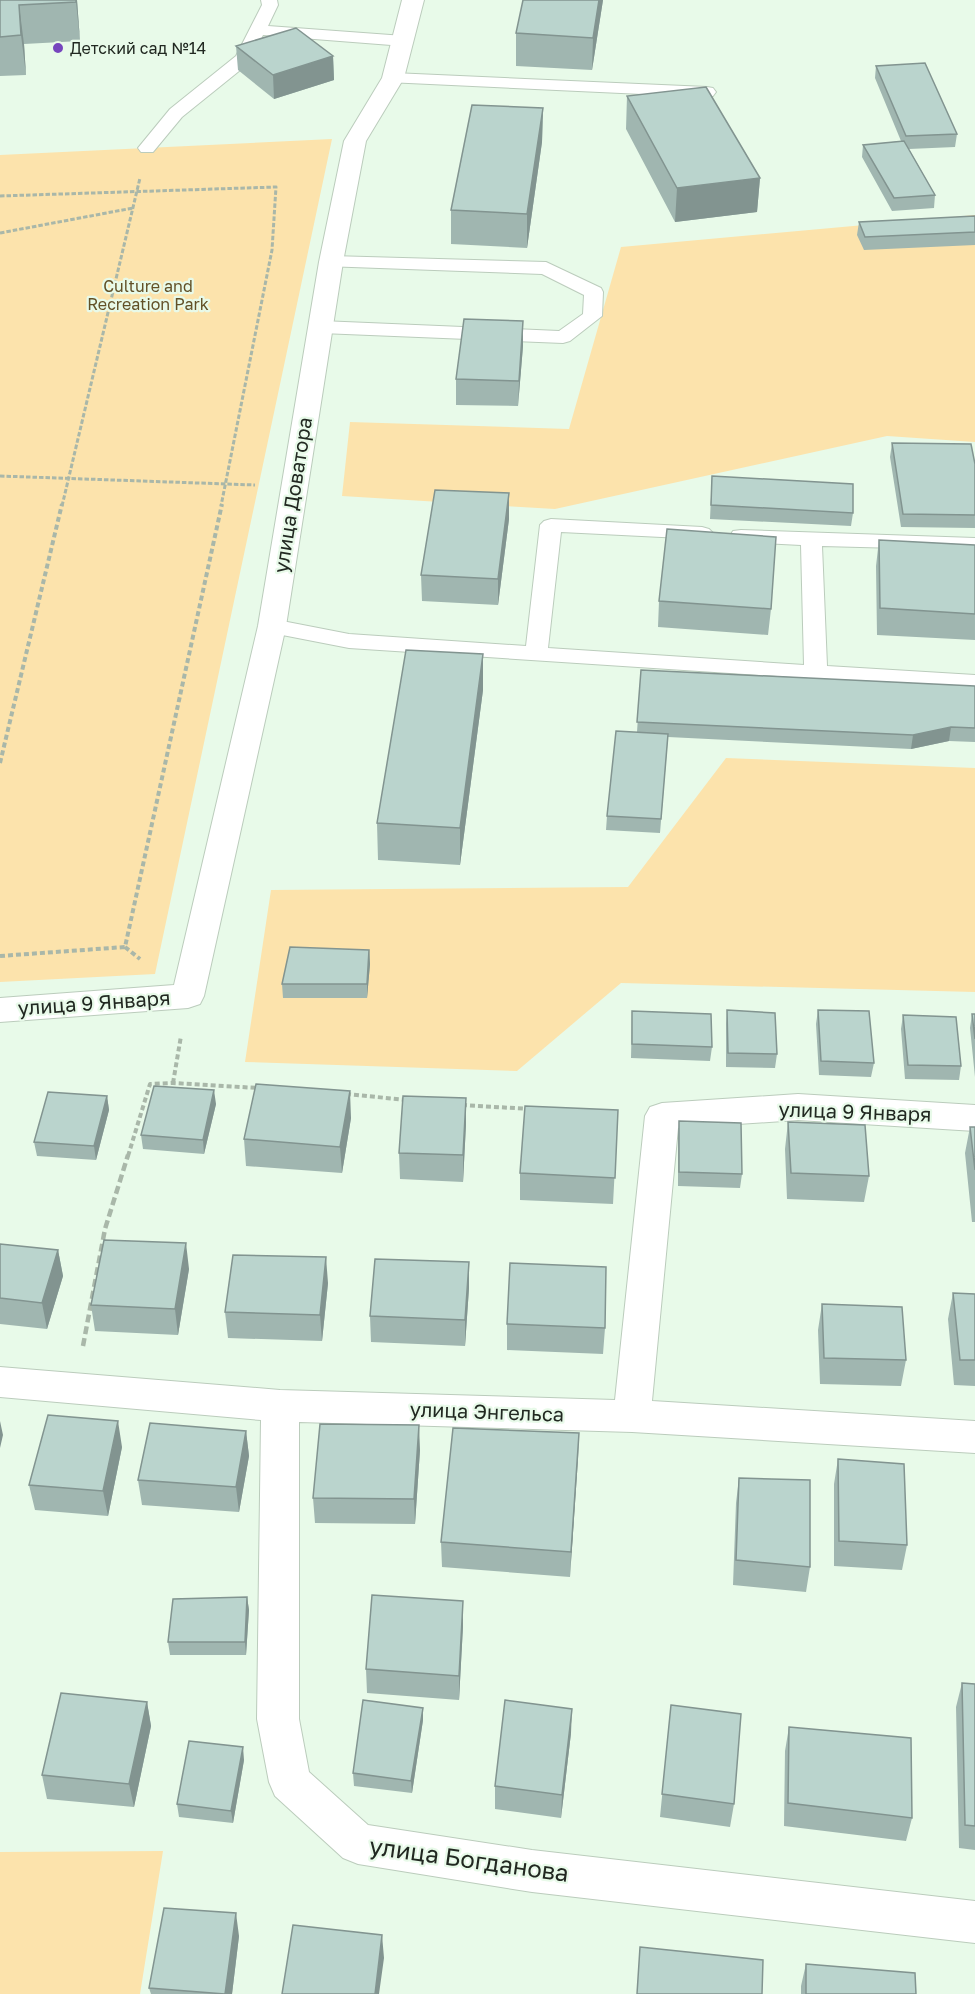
<svg xmlns="http://www.w3.org/2000/svg" width="975" height="1994" viewBox="0 0 975 1994" font-family="'Golos Text',sans-serif">
<rect width="100%" height="100%" fill="#e8fae9"/>
<path fill="#fce3ac" d="M332,139l-177,835 -155,8v-827z
M975,215v227l-88,-6 -332,73 -213,-13 8,-74 219,7 52,-182z
M726,758l249,10v224l-354,-9 -104,88 -272,-9 26,-172 357,-3z
M163,1851l-23,143h-140v-142z"/>
<g fill="none" stroke-linecap="round" stroke-linejoin="round">
<g stroke="#bbccbc" stroke-width="2">
<path id="service" d="M261,0h16l1,5 -10,21 136,10 8,5 -8,5 -141,-11 -14,28 -67,54 -29,35h-12l-3,-4 32,-39 66,-53 26,-51z
M393,73l314,14 6,1 3,4 -3,4 -6,1 -320,-15 -2,-4 2,-4z
M331,256l215,6 55,26 2,4 -1,24 -32,25 -7,2 -242,-10 -7,-2 -3,-4 3,-4 7,-2 238,10 24,-17 1,-19 -42,-21 -218,-8 -2,-4 2,-4z
M551,519l151,8 7,2 4,4 -4,4 -7,2 -141,-7 -13,116 256,17 -3,-120 -60,-3 -8,-1 -3,-5 3,-5 8,-1 234,8v12l-153,-4 5,120 148,9v14l-626,-41 -77,-15 -8,-2 -3,-5 3,-5 8,-2 77,15 177,12 14,-121 4,-4z"/>
</g>
<g stroke="#bbccbc" stroke-width="2">
<path id="minor" d="M402,0h22l-20,78 -38,63 -23,121 -57,364 -82,370 -4,8 -12,4 -188,14v-24l174,-13 84,-359 61,-364 25,-121 38,-63z
M798,1094l177,11v26l-177,-11 -120,8 -26,273 323,20v32l-343,-21 -333,-10v297l10,53 59,53 164,25 443,51v42l-443,-51 -174,-28 -15,-6 -68,-62 -6,-14 -12,-63 4,-299 -261,-23v-30l280,23 335,10 30,-284 5,-9 12,-4z"/>
</g>
<path stroke="#a9b7a9" stroke-width="3" stroke-dasharray="4.5 2" stroke-linecap="butt" d="M0,196l276,-9 -4,63 -51,256
M0,233l133,-25
M0,476l255,9
M62,506l78,-328"/>
<path stroke="#a9b7a9" stroke-width="4" stroke-dasharray="5 3" stroke-linecap="butt" d="M0,763l62,-259
M125,947l15,12
M0,956l125,-9 97,-443
M173,1083l8,-47
M346,1094l61,6
M462,1105l68,4
M128,1156l22,-72 23,-1 85,5"/>
<path stroke="#a9b7a9" stroke-width="4.5" stroke-dasharray="8 4" stroke-linecap="butt" d="M83,1346l22,-117 23,-74"/>
<use href="#service" fill="#fff" fill-rule="evenodd"/>
<use href="#minor" fill="#fff" fill-rule="evenodd"/>
</g>
<path fill="#a0b6b0" d="M0,0h77l3,41 -56,3 2,31 -26,1z
M603,0l-11,70 -76,-4v-33z
M236,46l97,10 1,24 -60,19 -36,-29z
M876,66l81,68 -2,13 -46,2 26,46 -1,13 -42,3 -30,-54 1,-12 38,-4 -26,-63z
M627,96l133,82 -3,34 -82,10 -49,-93z
M543,108l-1,34 -15,106 -76,-4v-34z
M975,216v29l-111,5 -7,-15 2,-13z
M523,346l-5,60 -62,-1v-26z
M892,443l83,21v64l-74,-1 -11,-70z
M712,476l141,37 -2,13 -141,-7z
M509,493v26l-11,86 -76,-4 -1,-26z
M879,540l96,5v95l-98,-5 -1,-69z
M659,601l112,8 -3,26 -110,-8z
M483,654v36l-23,175 -82,-5 -1,-37z
M641,670l334,16v56l-26,-1 -38,8 -243,-12 -8,96 -54,-3 1,-14 30,-84z
M369,950l1,14 -3,34h-84l-1,-14z
M727,1010l50,44 -2,14 -49,-1v-43z
M818,1010l56,53 -3,14 -52,-2 -3,-51z
M632,1011l80,36 -2,14 -79,-3z
M972,1014h3v63l-5,-49z
M903,1015l58,51 -2,14 -54,-1 -4,-50z
M107,1096l2,14 -13,50 -59,-4 -3,-14z
M466,1098v26l-3,58 -63,-3 -1,-26z
M216,1104l-12,50 -61,-5 -2,-14z
M618,1110l-5,94 -93,-4v-27z
M351,1118l-9,55 -96,-7 -2,-27z
M679,1121l63,53 -2,14 -62,-2v-51z
M788,1122l81,54 -5,26 -77,-3 -2,-50z
M970,1127h5v95h-3l-7,-69z
M0,1244l58,6 5,26 -16,53 -47,-5z
M469,1262v26l-4,58 -94,-4 -1,-26z
M189,1269l-11,66 -83,-4 -4,-26z
M328,1283l-6,58 -94,-3 -3,-26z
M953,1293l22,1v92l-21,-1 -6,-66z
M822,1304l84,56 -5,26 -81,-2 -2,-54z
M507,1324l98,4 -2,26 -96,-4z
M246,1431l3,25 -10,56 -97,-7 -4,-25z
M579,1433l-9,144 -128,-10 -1,-25z
M122,1447l-14,69 -73,-6 -6,-25z
M420,1450l-5,74 -100,-1 -2,-25z
M838,1459l69,86 -5,25 -68,-4v-82z
M739,1478l71,89 -4,25 -73,-7 3,-82z
M247,1597l2,13 -3,45h-76l-2,-13z
M463,1626l-4,74 -92,-7 -1,-24z
M962,1683l13,1v166l-16,-2 -3,-141z
M147,1702l4,24 -17,81 -87,-8 -5,-24z
M671,1705l63,99 -4,23 -70,-10z
M423,1708v12l-11,73 -58,-7 -1,-13z
M789,1727l123,91 -6,23 -122,-15 1,-75z
M571,1733l-10,85 -66,-9v-23z
M244,1760l-11,63 -54,-6 -2,-13z
M239,1936l-7,58h-81l-2,-6z
M806,1964l110,30h-115v-8z"/>
<path fill="#829490" d="M76,0h1l3,41 -4,-39z
M599,0h4l-11,70 1,-32z
M19,5l5,39 2,31 -5,-40z
M333,56l1,24 -60,19 -1,-24z
M543,108l-1,34 -15,106v-34z
M760,178l-3,34 -82,10 2,-34z
M523,321v25l-5,60 1,-25z
M509,493v26l-11,86v-26z
M483,654v36l-23,175v-37z
M951,727l-2,14 -38,8 2,-14z
M369,950l1,14 -3,34v-14z
M214,1090l2,14 -12,50 -1,-14z
M350,1091l1,27 -9,55 -2,-26z
M107,1096l2,14 -13,50 -2,-14z
M466,1098v26l-3,58v-27z
M186,1243l3,26 -11,66 -3,-26z
M58,1250l5,26 -16,53 -5,-26z
M326,1257l2,26 -6,58 -2,-26z
M469,1262v26l-4,58v-26z
M0,1421l3,14 -3,13z
M118,1421l4,26 -14,69 -5,-25z
M419,1425l1,25 -5,74 -1,-25z
M246,1431l3,25 -10,56 -3,-25z
M579,1433l-1,26 -8,118 1,-25z
M247,1597l2,13 -3,45 -1,-13z
M463,1601v25l-4,74v-24z
M147,1702l4,24 -17,81 -5,-23z
M423,1708v12l-11,73 -1,-12z
M572,1709l-1,24 -10,85 1,-23z
M243,1747l1,13 -11,63 -2,-12z
M236,1913l3,23 -7,58h-7z
M382,1935l2,23 -5,36h-4z"/>
<path fill="#bad4cd" stroke="#829490" stroke-width="1.5" d="M0,0h76v2l-57,3 2,30 -21,2z
M523,0h76l-6,38 -77,-5z
M296,28l37,28 -60,19 -37,-29z
M925,63l32,71 -51,2 -30,-70z
M706,87l54,91 -83,10 -50,-92z
M472,105l71,3 -16,106 -76,-4z
M904,141l31,54 -41,3 -31,-53z
M975,216v16l-110,5 -6,-15z
M464,319l59,2 -4,60 -63,-2z
M892,443l79,1 4,20v51l-72,-1z
M712,476l141,8v29l-142,-8z
M435,490l74,3 -11,86 -77,-4z
M667,529l109,8 -5,72 -112,-8z
M879,540l96,5v69l-95,-6z
M406,650l77,4 -23,174 -83,-5z
M641,670l334,16v42l-24,-1 -38,8 -276,-13z
M616,731l52,3 -7,85 -54,-3z
M290,947l79,3 -2,34h-85z
M727,1010l48,3 2,41 -49,-1z
M818,1010l51,1 5,52 -53,-2z
M632,1011l79,3 1,33 -80,-3z
M972,1014h3v25z
M903,1015l53,2 5,49 -53,-1z
M256,1084l94,7 -10,56 -96,-8z
M154,1086l60,4 -11,50 -62,-5z
M48,1092l59,4 -13,50 -60,-4z
M403,1096l63,2 -3,57 -64,-2z
M525,1106l93,4 -3,68 -95,-5z
M679,1121l62,2 1,51 -63,-2z
M788,1122l77,3 4,51 -78,-3z
M970,1127h5v43z
M104,1240l82,3 -11,66 -84,-4z
M0,1244l58,6 -16,53 -42,-5z
M233,1255l93,2 -6,58 -95,-3z
M375,1259l94,3 -4,58 -95,-4z
M510,1263l96,4 -1,61 -98,-4z
M953,1293l22,1v66h-15z
M822,1304l80,3 4,53 -82,-2z
M48,1415l70,6 -15,70 -74,-6z
M150,1423l96,8 -10,56 -98,-7z
M320,1424l99,1 -5,74 -101,-1z
M453,1428l126,5 -8,119 -130,-10z
M838,1459l66,5 3,81 -68,-4z
M739,1478l71,2v87l-74,-7z
M372,1595l91,6 -4,75 -93,-7z
M247,1597l-2,45h-77l5,-43z
M962,1683l13,1v142l-10,-1z
M61,1693l86,9 -18,82 -87,-9z
M363,1700l60,8 -12,73 -58,-8z
M505,1700l67,9 -10,86 -67,-9z
M671,1705l70,9 -7,90 -72,-10z
M789,1727l122,11 1,80 -124,-15z
M189,1741l54,6 -12,64 -54,-7z
M164,1908l72,5 -11,81 -76,-6z
M293,1925l89,10 -7,59h-93z
M640,1947l123,13 -1,34h-125z
M806,1964l109,9 1,21h-110z"/>
<circle fill="#7645bd" stroke="#e8fae9" stroke-width="2" cx="58" cy="48" r="6"/>
<g text-anchor="middle" stroke-width="4.5" stroke-linejoin="round" paint-order="stroke">
<g font-size="16" fill="#212821" stroke="#e8fae9" text-anchor="start">
<text x="70" y="54">Детский сад №14</text>
</g>
<g font-size="16" fill="#625026" stroke="#e8fae9">
<text x="148" y="292">Culture and<tspan x="148" dy="18">Recreation Park</tspan></text>
</g>
<g font-size="20" fill="#212821" stroke="#e8fae9">
<text transform="translate(293 495) rotate(-81)" y="7">улица Доватора</text>
<text transform="translate(94 1003) rotate(-4)" y="7">улица 9 Января</text>
<text transform="translate(855 1112) rotate(2)" y="7">улица 9 Января</text>
<text transform="translate(487 1412) rotate(2)" y="7">улица Энгельса</text>
</g>
<g font-size="24" fill="#212821" stroke="#e8fae9">
<text transform="translate(469 1860) rotate(8)" y="8">улица Богданова</text>
</g>
</g>
</svg>
